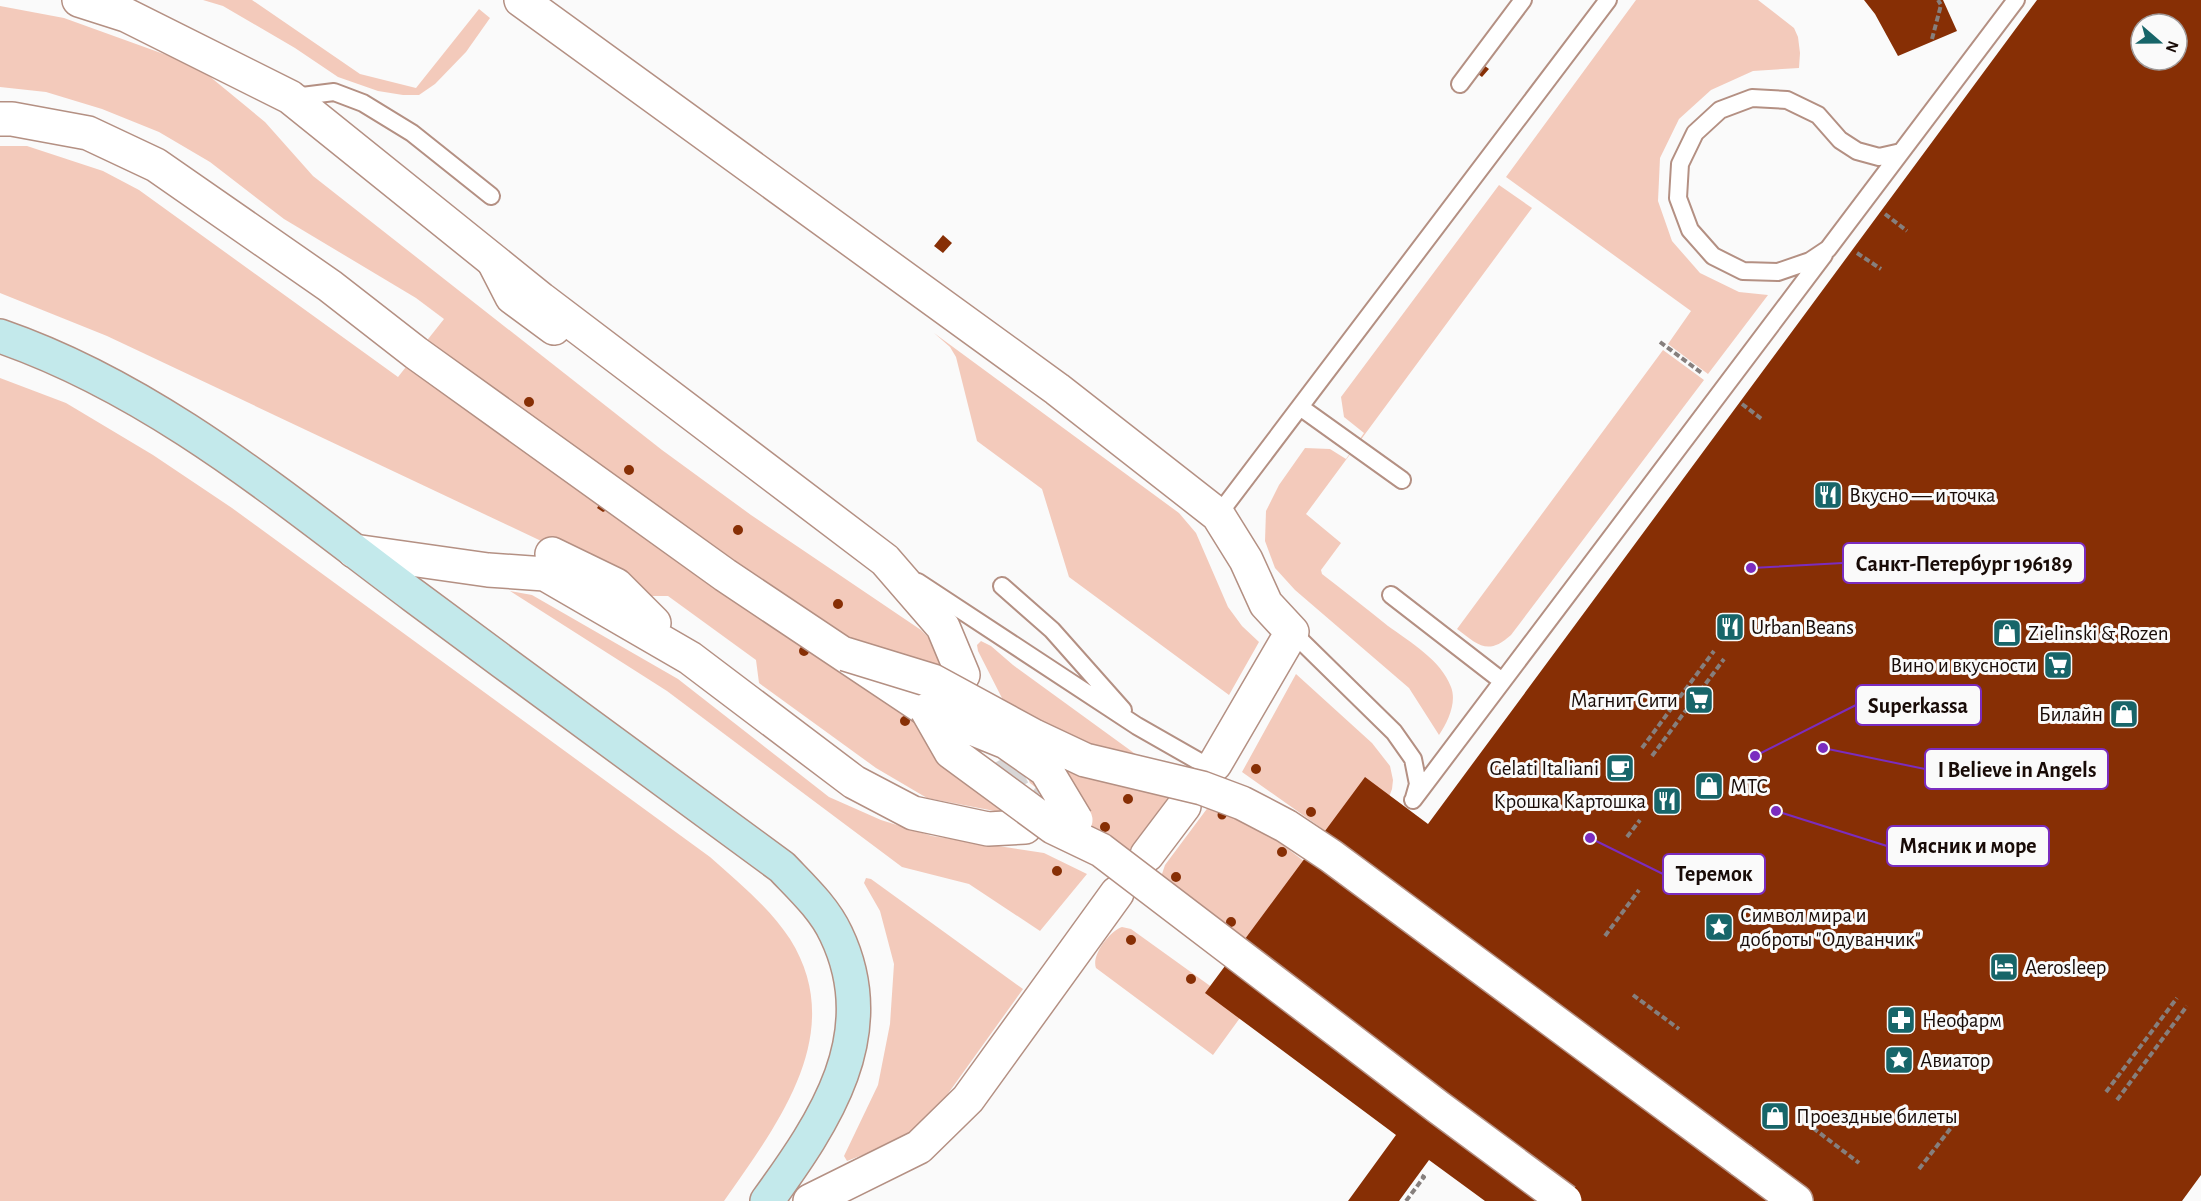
<svg xmlns="http://www.w3.org/2000/svg" width="2201" height="1201" viewBox="0 0 2201 1201" font-family="'Alegreya Sans',sans-serif">
<rect width="100%" height="100%" fill="#fafafa"/>
<path fill="#f3cabb" d="M203,0h49l108,74 56,14 63,-79 11,9 -24,34 -31,32 -16,11h-16l-25,-4 -40,-14 -43,-29 -72,-42z
M1636,0h122l36,28 4,9 2,16 -1,15 -46,3 -42,19 -32,29 -19,39 -2,43 14,40 28,32 39,19 29,3 -60,79 -40,-30 23,-33 -185,-134z
M0,6l64,12 133,48 68,56 48,54 349,274 89,65 170,115 12,12 50,136 11,22 11,13 -78,-15 -51,-30 -117,-85 -3,-23 -88,-64h-17l-95,-48 -449,-212 -107,-43v-147h27l76,25 36,19 259,187 46,-58 -28,-21 -132,-79 -74,-57 -51,-30 -57,-23 -56,-17 -46,-5z
M1499,185l33,23 -226,306 35,29 -20,27 1,4c22,17 44,34 66,52 22,16 53,34 63,61 6,15 -3,35 -12,48l-30,-47 -114,-98 -20,-22 -10,-27 1,-30 13,-26 26,-37 25,1 16,10 18,-26 -20,-16 -3,-20z
M934,333l245,180 17,20 32,74 14,19 17,16 -30,53 -160,-118 -27,-88 -65,-48 -21,-84 -6,-10z
M1663,350l41,30 -193,255c-23,21 -33,10 -54,-6z
M0,378l66,25 87,52 79,53 478,349c28,25 59,50 80,82 59,94 -13,186 -66,262h-724z
M510,591l22,4 146,84 151,118 52,23 51,16 112,17 43,21 -47,57 -71,-47 -67,-17 -235,-176z
M981,641l10,5 22,19 165,120 -54,72 -94,-74 -8,-18 -18,-63 -26,-51 -1,-6z
M1296,674l76,69 18,23 3,14 -1,9 -3,8 -45,47 -102,-72z
M1227,803l110,83 -60,80 -113,-87 -2,-5 3,-9 44,-59z
M866,878l5,1 152,110 -81,113 -33,31 -15,10 -47,18 -3,-5 34,-71 12,-61 4,-60 -14,-53 -16,-28z
M1122,927l9,2 114,82 -32,44 -117,-87c-5,-13 14,-37 26,-41z"/>
<path fill="#872f05" fill-rule="evenodd" d="M1864,0h79l14,31 -59,25 -23,-42z
M2037,0h164v1175l-19,26h-697l-56,-41 -30,41h-51l48,-66 -191,-142 160,-216 63,47zM2141,24h36v36h-36z
M1481,63l8,6 -7,8 -8,-6z
M943,235l9,8 -9,10 -9,-7z
M524 402a5 5 0 1 1 10 0a5 5 0 1 1-10 0Z
M624 470a5 5 0 1 1 10 0a5 5 0 1 1-10 0Z
M601,502l6,8 -4,2 -6,-4z
M733 530a5 5 0 1 1 10 0a5 5 0 1 1-10 0Z
M833 604a5 5 0 1 1 10 0a5 5 0 1 1-10 0Z
M799 651a5 5 0 1 1 10 0a5 5 0 1 1-10 0Z
M900 721a5 5 0 1 1 10 0a5 5 0 1 1-10 0Z
M1251 769a5 5 0 1 1 10 0a5 5 0 1 1-10 0Z
M1123 799a5 5 0 1 1 10 0a5 5 0 1 1-10 0Z
M1306 812a5 5 0 1 1 10 0a5 5 0 1 1-10 0Z
M1217.5 815a4.5 4.5 0 1 1 9 0a4.5 4.5 0 1 1-9 0Z
M1100 827a5 5 0 1 1 10 0a5 5 0 1 1-10 0Z
M1277 852a5 5 0 1 1 10 0a5 5 0 1 1-10 0Z
M1052 871a5 5 0 1 1 10 0a5 5 0 1 1-10 0Z
M1171 877a5 5 0 1 1 10 0a5 5 0 1 1-10 0Z
M1226 922a5 5 0 1 1 10 0a5 5 0 1 1-10 0Z
M1126 940a5 5 0 1 1 10 0a5 5 0 1 1-10 0Z
M1186 979a5 5 0 1 1 10 0a5 5 0 1 1-10 0Z"/>
<g fill="none" stroke-linecap="round" stroke-linejoin="round">
<path stroke="#d8d6d6" stroke-width="33" stroke-dasharray="33 16" stroke-linecap="butt" d="M979,716l11,29 24,46 17,13"/>
<g stroke="#b49083" stroke-width="20">
<path id="service" d="M1460,84l63,-84
M294,97l40,-5 29,11 49,30 79,63
M1901,152l-22,5 -22,-6 -17,-11 -22,-25 -31,-15 -35,-2 -32,12 -25,23 -15,31 -2,34 12,32 23,26 30,15 35,1 32,-11 18,-12 188,-249
M1300,407l102,73
M1218,515l390,-515
M918,582l219,144 63,36
M1002,586l50,44 71,80
M1391,595l111,86
M1292,632l102,100 19,27 5,25 -4,14
M1413,800l411,-545"/>
</g>
<g stroke="#b49083" stroke-width="36">
<path id="minor" d="M494,262l18,35 42,31"/>
</g>
<g stroke="#b49083" stroke-width="36">
<path id="tertiary" d="M79,0l47,15 164,82 251,202 344,261 58,67 20,48
M521,0l536,389 161,126 28,45 20,44 26,28 -77,132
M0,119h12l76,14 68,32 174,121 86,67 309,222 202,135
M354,551l134,19 57,4 145,84 164,124 59,31 75,16 37,-2
M552,554l64,31 38,38
M1147,855l37,-49
M1741,1160l55,41
M810,1201l109,-54 49,-48 149,-206"/>
</g>
<g stroke="#b49083" stroke-width="36">
<path id="secondary" d="M0,336c156,54 283,162 414,260 122,91 245,180 368,271 19,20 42,41 54,67 48,100 -11,187 -69,267"/>
</g>
<path stroke="#867f7d" stroke-width="4" stroke-dasharray="6 3" stroke-linecap="butt" d="M1932,39l9,-34 -3,-5
M1885,214l22,17
M1857,253l24,16
M1660,342l43,32
M1742,404l21,16
M1642,748l72,-97
M1652,756l72,-97
M1627,837l13,-17
M1605,936l34,-46
M1633,995l46,34
M2106,1092l71,-94
M2117,1100l70,-94
M1813,1128l46,35
M1919,1169l35,-45
M1406,1201l18,-24 -5,-3"/>
<use href="#service" stroke="#fff" stroke-width="16"/>
<use href="#minor" stroke="#fff" stroke-width="33"/>
<use href="#tertiary" stroke="#fff" stroke-width="33"/>
<use href="#secondary" stroke="#c3e9eb" stroke-width="33"/>
<g stroke="#b49083" stroke-width="36" stroke-linecap="butt">
<path id="tertiary-bridge" d="M845,654l88,27 101,55 51,24 117,28 40,15 44,23 45,30 410,304
M927,710l24,42 102,75 48,23 337,257 127,94
M927,710l79,32 40,28 30,50"/>
</g>
<use href="#tertiary-bridge" stroke="#fff" stroke-width="33"/>
</g>
<defs>
<g id="restaurant-square" transform="scale(1.5)"><rect x="-9" y="-9" width="18" height="18" rx="4" fill="#176569" stroke="#fafafa"/><path d="M-5-6h1v4h1v-4h1v4h1v-4h1v5L-1.5 .5V6h-2V.5L-5-1ZM5-6V6H3V1.5H1.5Q1.5-4 5-6Z" fill="#fff"/></g>
<g id="shop-square" transform="scale(1.5)"><rect x="-9" y="-9" width="18" height="18" rx="4" fill="#176569" stroke="#fafafa"/><path d="M-5-2.5h2.3a2.7 3.5 0 0 1 5.4 0H5L5.5 6h-11ZM-1.5-2.5h3a1.5 2.3 0 0 0-3 0Z" fill="#fff"/></g>
<g id="supermarket-square" transform="scale(1.5)"><rect x="-9" y="-9" width="18" height="18" rx="4" fill="#176569" stroke="#fafafa"/><path d="M-6-5.5h2.5l.6 2H6L4.5 2H-2.5L-4.4-4H-6ZM-1.5 3.2a1.3 1.3 0 1 0 .1 0ZM3 3.2a1.3 1.3 0 1 0 .1 0Z" fill="#fff"/></g>
<g id="cafe-square" transform="scale(1.5)"><rect x="-9" y="-9" width="18" height="18" rx="4" fill="#176569" stroke="#fafafa"/><path d="M-5.5-4.5H6V0H3Q3 3.5 0 3.5H-2.5Q-5.5 3.5-5.5 0ZM3-3.2v2h1.7v-2ZM-6 4.5H4V6H-6Z" fill="#fff"/></g>
<g id="sight-square" transform="scale(1.5)"><rect x="-9" y="-9" width="18" height="18" rx="4" fill="#176569" stroke="#fafafa"/><path d="M0-6L1.8-2.2L6-1.7L2.9 1.2L3.7 5.4L0 3.3L-3.7 5.4L-2.9 1.2L-6-1.7L-1.8-2.2Z" fill="#fff"/></g>
<g id="hotel-square" transform="scale(1.5)"><rect x="-9" y="-9" width="18" height="18" rx="4" fill="#176569" stroke="#fafafa"/><path d="M-6-4.5h1.5V1H6V5H4.5V3h-9V5H-6ZM-4 0a1.8 1.8 0 1 1 3.6 0ZM.5 0V-2.5h3Q6-2.5 6 0Z" fill="#fff"/></g>
<g id="pharmacy-square" transform="scale(1.5)"><rect x="-9" y="-9" width="18" height="18" rx="4" fill="#176569" stroke="#fafafa"/><path d="M-2-6h4v4h4v4h-4v4h-4v-4h-4v-4h4Z" fill="#fff"/></g>
</defs>
<g fill-rule="evenodd">
<use href="#restaurant-square" x="1828" y="495"/>
<use href="#restaurant-square" x="1730" y="627"/>
<use href="#shop-square" x="2007" y="633"/>
<use href="#supermarket-square" x="2058" y="665"/>
<use href="#supermarket-square" x="1699" y="700"/>
<use href="#shop-square" x="2124" y="714"/>
<use href="#cafe-square" x="1620" y="768"/>
<use href="#shop-square" x="1709" y="786"/>
<use href="#restaurant-square" x="1667" y="801"/>
<use href="#sight-square" x="1719" y="927"/>
<use href="#hotel-square" x="2004" y="967"/>
<use href="#pharmacy-square" x="1901" y="1020"/>
<use href="#sight-square" x="1899" y="1060"/>
<use href="#shop-square" x="1775" y="1116"/>
</g>
<g text-anchor="middle" stroke-width="6" stroke-linejoin="round" paint-order="stroke">
<g font-size="21" fill="#180b07" stroke="#fafafa" text-anchor="start">
<text x="1849" y="502">Вкусно — и точка</text>
<text x="1751" y="634">Urban Beans</text>
<text x="2028" y="640">Zielinski &amp; Rozen</text>
<text x="2037" y="672" text-anchor="end">Вино и вкусности</text>
<text x="1678" y="707" text-anchor="end">Магнит Сити</text>
<text x="2103" y="721" text-anchor="end">Билайн</text>
<text x="1599" y="775" text-anchor="end">Gelati Italiani</text>
<text x="1730" y="793">МТС</text>
<text x="1646" y="808" text-anchor="end">Крошка Картошка</text>
<text x="1740" y="922">Символ мира и<tspan x="1740" dy="24">доброты "Одуванчик"</tspan></text>
<text x="2025" y="974">Aerosleep</text>
<text x="1922" y="1027">Неофарм</text>
<text x="1920" y="1067">Авиатор</text>
<text x="1796" y="1123">Проездные билеты</text>
</g>
</g>
<path fill="none" stroke="#7b2cbf" stroke-width="2" d="M1751 568L1843 563M1755 756L1856 705M1823 748L1925 769M1776 811L1887 846M1590 838L1663 874"/>
<g fill="#7b2cbf" stroke="#fafafa" stroke-width="2">
<circle cx="1751" cy="568" r="6"/>
<circle cx="1755" cy="756" r="6"/>
<circle cx="1823" cy="748" r="6"/>
<circle cx="1776" cy="811" r="6"/>
<circle cx="1590" cy="838" r="6"/>
</g>
<g fill="#fafafa" stroke="#7b2cbf" stroke-width="2">
<rect x="1843" y="543" width="242" height="40" rx="6"/>
<rect x="1856" y="685" width="125" height="40" rx="6"/>
<rect x="1925" y="749" width="183" height="40" rx="6"/>
<rect x="1887" y="826" width="162" height="40" rx="6"/>
<rect x="1663" y="854" width="102" height="40" rx="6"/>
</g>
<g font-size="22" text-anchor="middle" font-weight="bold" fill="#180b07">
<text x="1964" y="571">Санкт-Петербург 196189</text>
<text x="1918" y="713">Superkassa</text>
<text x="2017" y="777">I Believe in Angels</text>
<text x="1968" y="853">Мясник и море</text>
<text x="1714" y="881">Теремок</text>
</g>
<g transform="translate(2159 42) rotate(110)"><circle r="28" fill="#fafafa" stroke="#a09a99" stroke-width="1.5"/>
<path d="M0-4.5L10 22L0 15L-10 22Z" fill="#176569"/>
<text y="-9" font-size="16" font-weight="bold" text-anchor="middle" fill="#180b07">N</text>
</g>
</svg>
